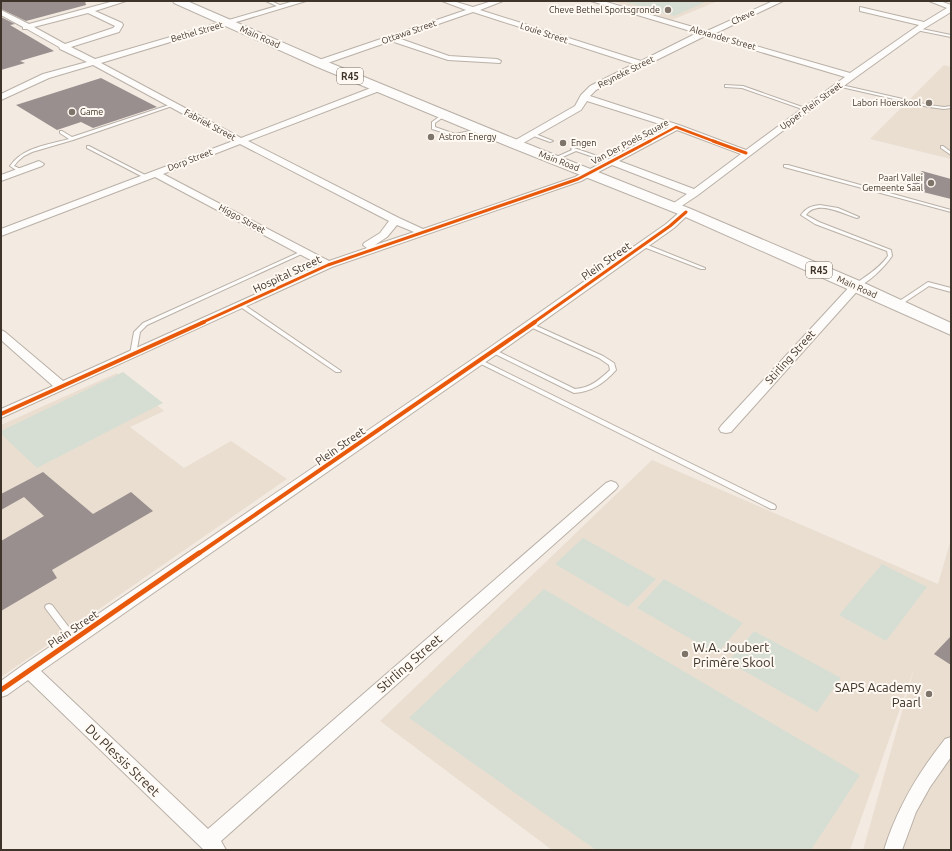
<svg xmlns="http://www.w3.org/2000/svg" width="952" height="851" viewBox="0 0 952 851" font-family="Ubuntu,sans-serif">
<rect width="100%" height="100%" fill="#f3eae1"/>
<path fill="#eaded0" d="M611,1h107l-46,19z
M944,65l7,2v92l-81,-20z
M117,373l47,38 -34,16 54,41 47,-27 56,38 -286,198v-252z
M652,460l286,124 13,-45v311h-88l51,-181 -64,181h-298l-172,-129z"/>
<path fill="#d6ded3" d="M622,1h86l-34,15z
M123,372l40,31 -126,65 -36,-34v-3z
M583,538l73,41 -28,28 -73,-43z
M882,564l45,23 -41,54 -47,-26z
M664,579l79,44 -26,31 -80,-46z
M544,589l316,186 -49,75h-215l-187,-132z
M754,631l87,47 -24,34 -89,-50z"/>
<path fill="#998f8e" d="M1,1h84l1,4 -60,16 -25,-12z
M1,17l14,7 -5,1 44,26 -34,10 5,2 -24,7z
M101,78l56,29 -64,21 -12,-6 -24,8 -41,-25z
M922,171l29,8v20l-44,-11z
M43,472l50,42 38,-22 22,19 -101,59 5,8 -56,33v-70l43,-25 -20,-19 -23,13v-16z
M951,636v29l-17,-11z"/>
<g fill="none" stroke-linecap="round" stroke-linejoin="round">
<g stroke="#b9b0a7" stroke-width="2">
<path id="service" d="M266,1h5l13,6 -3,1z
M917,28l34,7v2l-35,-7 -1,-1z
M837,84l92,21 15,2 7,-1v2l-7,1 -15,-2 -92,-21z
M725,85l18,1 65,23 -3,1 -63,-22 -16,-1h-1z
M172,104l3,1 -102,35 -41,12 -8,4 -6,5 -4,5 9,4v2h-4l-9,-6c13,-19 38,-21 59,-27l-9,-6v-2h2l10,6z
M443,114l3,1 -11,8v4l20,7 25,-5 2,1 -27,6 -23,-7v-7z
M531,133h2l20,8 -3,1 -19,-7z
M87,146h2l60,31 -4,1 -58,-30z
M941,146h2l8,6v3l-10,-7z
M572,148h2l38,13 -4,1 -32,-11 -20,9 -4,-1 20,-9 -1,-1z
M784,165h4l163,45v2l-167,-45z
M820,205l18,3 21,9 -2,1c-14,-4 -40,-19 -51,-3l13,7 72,28 1,6c-6,9 -26,31 -38,31l-1,-1c13,-11 24,-15 35,-30l-1,-5 -72,-27 -14,-9c5,-7 10,-9 19,-10z
M641,244h4l60,24v1h-4l-60,-23z
M302,251h4v1l-159,73 -7,7 -4,22 -3,2 -3,-2 4,-22 9,-9z
M928,282l23,6v4l-22,-6 -30,20h-4l-1,-1 1,-1z
M241,303l2,1 98,67 -1,1h-4l-97,-66 -1,-1 1,-1z
M530,323l73,33 11,7 2,7c-12,13 -24,22 -42,23l-83,-41 -1,-1 1,-1h4l80,39c15,-1 24,-9 35,-19l-1,-5 -10,-7 -71,-32 -1,-1z
M479,359l296,146 1,2 -1,2h-4l-294,-147 -1,-1 1,-1z
M49,604l3,1 25,33 1,2 -1,2 -3,1 -3,-1 -25,-33 -1,-2 1,-2z"/>
</g>
<g stroke="#b9b0a7" stroke-width="2">
<path id="minor" d="M114,1h12l-31,10 27,12 1,2 -4,7 -48,15 24,12 199,-58h12l-205,62 140,75 135,-52h6l1,2 -1,2 -134,51 151,77 24,11 152,-52 94,-50 -82,-26 -6,9 -63,36h-6l-2,-2 2,-2 63,-36 6,-11 9,-9 44,-22 -161,-52 -75,26 51,18 48,3 4,2 -1,2 -52,-3 -57,-19 -69,24h-3l-4,-2 1,-2 150,-51 -24,-9h11l20,6 19,-6h11l-23,9 161,51 56,-28 -106,-32h12l104,30 66,-30h10l-69,33 136,39 69,-48 -59,-14v-4l64,15 23,-14 -18,-7h11l11,4v7l-31,19 -111,80 -111,84 -21,14h-8l-1,-2 19,-13 -75,-29 -31,16 -249,86 -331,151v-9l52,-23 -52,-46v-10l4,2 58,49 257,-116 -165,-88 -154,59v-7l232,-88 -140,-76 -44,13 -48,22v-6l42,-20 44,-12 -27,-13 -1,-2 -32,-18h-4v-2l-22,-12v-5l28,14zM88,13l27,13 -2,2 -48,16 -31,-17zM705,36h2l138,41 -99,73 -67,-25 -89,-29 6,-6zM677,130l64,24 -47,35 -75,-28zM240,144l149,77 -9,12 -16,10 -1,2 4,3 -38,13 -166,-87zM397,225l17,7 -39,13 12,-8z
M39,161l5,3 -2,2 -41,15v-6z
M686,209l5,3 -17,16 -177,126 -456,317 167,158 398,-346 5,-2 5,2 2,3 -2,3 -395,352 5,9h-22l-176,-170 -21,15 -6,2v-16l22,-16 466,-317 177,-124 16,-14z
M856,283l4,1 2,2 -2,2 -129,144 -5,1 -5,-1 -2,-3 2,-3 131,-142z
M951,737v20l-21,30 -14,25 -14,38h-18c13,-42 34,-77 61,-111z"/>
</g>
<g stroke="#b9b0a7" stroke-width="2">
<path id="primary" d="M173,1h14l136,59 197,81 171,68 171,73 89,41v12l-270,-120 -171,-68 -195,-81 -141,-63z"/>
</g>
<use href="#service" fill="#fdfcfa" fill-rule="evenodd"/>
<use href="#minor" fill="#fdfcfa" fill-rule="evenodd"/>
<use href="#primary" fill="#fdfcfa" fill-rule="evenodd"/>
<g stroke="#fff9f3" stroke-width="4">
<path id="cycleway-far3" d="M648,142l28,-15 40,15"/>
</g>
<g stroke="#fff9f3" stroke-width="5">
<path id="cycleway-far2" d="M713,141l33,12
M201,323l127,-58 250,-86 72,-38
M533,323l137,-97 16,-14"/>
</g>
<g stroke="#fff9f3" stroke-width="6">
<path id="cycleway-far1" d="M1,414l203,-92
M198,554l337,-232"/>
</g>
<g stroke="#fff9f3" stroke-width="8">
<path id="cycleway" d="M1,690l198,-137"/>
</g>
<use href="#cycleway-far3" stroke="#e8590c" stroke-width="2.5"/>
<use href="#cycleway-far2" stroke="#e8590c" stroke-width="3"/>
<use href="#cycleway-far1" stroke="#e8590c" stroke-width="4"/>
<use href="#cycleway" stroke="#e8590c" stroke-width="5"/>
</g>
<g fill="#7e7469" stroke="#fff9f3" stroke-width="1.5">
<circle cx="668" cy="10" r="4"/>
<circle cx="929" cy="103" r="4"/>
<circle cx="72" cy="112" r="4"/>
<circle cx="431" cy="137" r="4"/>
<circle cx="563" cy="143" r="4"/>
<circle cx="931" cy="183" r="4"/>
<circle cx="685" cy="654" r="4"/>
<circle cx="929" cy="694" r="4"/>
</g>
<g text-anchor="middle" stroke-width="4" stroke-linejoin="round" paint-order="stroke">
<g font-size="9" fill="#3f3429" stroke="#fff9f3" text-anchor="end">
<text x="660" y="13">Cheve Bethel Sportsgronde</text>
<text x="921" y="106">Labori Hoerskool</text>
<text x="80" y="115" text-anchor="start">Game</text>
<text x="439" y="140" text-anchor="start">Astron Energy</text>
<text x="571" y="146" text-anchor="start">Engen</text>
<text x="923" y="181">Paarl Vallei<tspan x="923" dy="10">Gemeente Saal</tspan></text>
</g>
<g font-size="9" fill="#3f3429" stroke="#fff9f3">
<text transform="translate(743 17) rotate(-25)" y="3">Cheve</text>
<text transform="translate(197 32) rotate(-16)" y="3">Bethel Street</text>
<text transform="translate(409 32) rotate(-19)" y="3">Ottawa Street</text>
<text transform="translate(544 33) rotate(18)" y="3">Louie Street</text>
<text transform="translate(260 37) rotate(24)" y="3">Main Road</text>
<text transform="translate(723 38) rotate(16)" y="3">Alexander Street</text>
<text transform="translate(626 72) rotate(-26)" y="3">Reyneke Street</text>
<text transform="translate(811 106) rotate(-36)" y="3">Upper Plein Street</text>
<text transform="translate(210 125) rotate(28)" y="3">Fabriek Street</text>
<text transform="translate(630 142) rotate(-28)" y="3">Van Der Poels Square</text>
<text transform="translate(190 160) rotate(-21)" y="3">Dorp Street</text>
<text transform="translate(559 161) rotate(21)" y="3">Main Road</text>
<text transform="translate(242 219) rotate(28)" y="3">Higgo Street</text>
<text transform="translate(857 287) rotate(24)" y="3">Main Road</text>
</g>
<g fill="#fff9f3" stroke="#796f66" stroke-width="1">
<rect x="337" y="68" width="26" height="16" rx="3"/>
<rect x="806" y="262" width="26" height="16" rx="3"/>
</g>
<g font-size="10" font-weight="bold" fill="#3f3429">
<text x="350" y="80">R45</text>
<text x="819" y="274">R45</text>
</g>
<g font-size="11" fill="#3f3429" stroke="#fff9f3">
<text transform="translate(606 261) rotate(-35)" y="4">Plein Street</text>
<text transform="translate(287 274) rotate(-25)" y="4">Hospital Street</text>
<text transform="translate(790 357) rotate(-48)" y="4">Stirling Street</text>
<text transform="translate(340 446) rotate(-35)" y="4">Plein Street</text>
<text transform="translate(73 629) rotate(-34)" y="4">Plein Street</text>
</g>
<g font-size="13" fill="#3f3429" stroke="#fff9f3" text-anchor="start">
<text x="693" y="652">W.A. Joubert<tspan x="693" dy="15">Primêre Skool</tspan></text>
<text x="921" y="692" text-anchor="end">SAPS Academy<tspan x="921" dy="15">Paarl</tspan></text>
</g>
<g font-size="13" fill="#3f3429" stroke="#fff9f3">
<text transform="translate(409 663) rotate(-41)" y="5">Stirling Street</text>
<text transform="translate(123 760) rotate(44)" y="5">Du Plessis Street</text>
</g>
</g>
<rect width="952" height="851" fill="none" stroke="#3f3429" stroke-width="4"/>
</svg>
